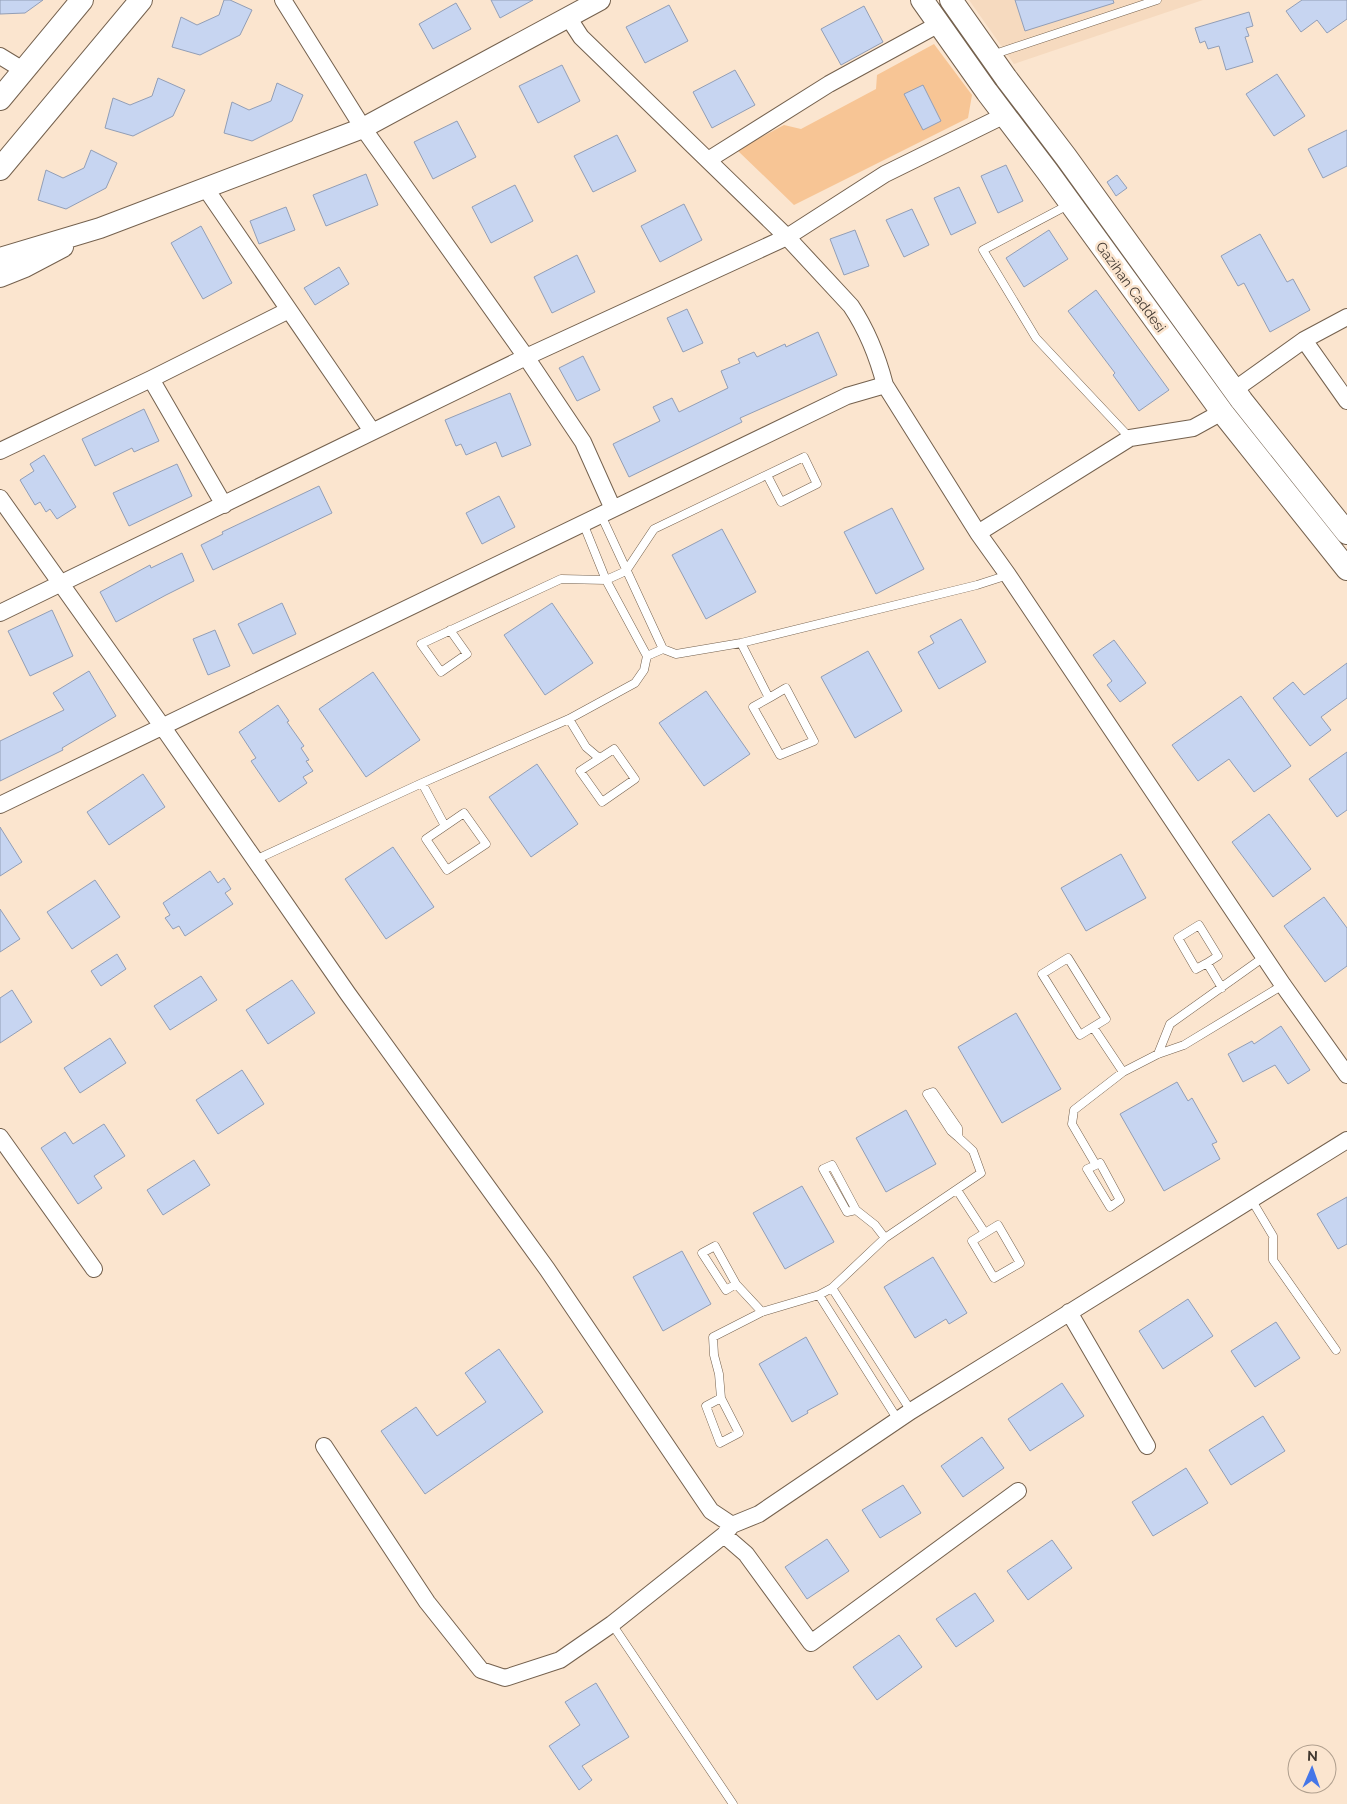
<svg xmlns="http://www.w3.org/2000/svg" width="1347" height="1804" viewBox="0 0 1347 1804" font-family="Raleway,sans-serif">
<rect width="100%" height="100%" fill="#fbe5cf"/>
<path fill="#f6dabf" d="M969,0h234l-189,64z"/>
<path fill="#f7c595" d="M934,44l38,51 -4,23 -174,87 -57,-55 47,-25 17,4 75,-40 1,-14z"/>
<path fill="#c7d5f1" stroke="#929eb6" d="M0,0h43l-18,13 -25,1z
M224,0h6l22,10 -12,25 -40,20 -28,-8 9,-30 16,8 22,-10z
M491,0h42l-33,18z
M1015,0h98l1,3 -89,28z
M1302,0h45v19l-20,14 -10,-13 -16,12 -15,-21z
M456,3l15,26 -38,20 -14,-25z
M669,5l19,36 -43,22 -19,-36z
M864,6l19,36 -42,23 -20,-36z
M1249,12l4,14 -7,2 3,8 -4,1 8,25 -27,8 -7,-24 -11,3 -3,-8 -5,2 -5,-15z
M562,65l18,36 -42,22 -19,-37z
M735,70l20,35 -43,23 -19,-36z
M1277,74l28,42 -31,20 -28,-42z
M158,78l27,12 -12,26 -40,20 -28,-8 8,-30 17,7 22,-9z
M277,83l26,12 -11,26 -40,20 -28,-8 8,-31 17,8 22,-9z
M923,85l18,36 -18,9 -19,-36z
M457,121l19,36 -43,22 -19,-37z
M1347,130v36l-24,12 -15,-29z
M617,135l19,36 -43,21 -19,-36z
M91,150l26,13 -11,25 -40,21 -28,-9 8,-30 17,8 21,-10z
M1006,165l17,36 -25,12 -17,-37z
M366,174l12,31 -52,21 -13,-31z
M1117,175l10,13 -11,8 -9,-14z
M515,185l18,36 -42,22 -19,-36z
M959,187l17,36 -25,12 -17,-37z
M684,204l18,36 -42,22 -19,-36z
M286,207l9,23 -36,14 -9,-23z
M912,209l17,36 -25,12 -18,-37z
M201,226l31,57 -29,16 -32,-56z
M855,230l14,36 -25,9 -14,-36z
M1049,230l19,29 -44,28 -18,-29z
M1260,234l27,48 6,-3 17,31 -40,22 -26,-49 -6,3 -17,-30z
M577,255l18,37 -43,21 -18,-36z
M339,267l10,17 -34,21 -11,-17z
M1096,290l73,100 -30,21 -26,-36 2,-2 -47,-62z
M687,309l16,34 -20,9 -16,-34z
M818,332l19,43 -97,43 2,4 -113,55 -16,-33 47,-23 -7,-14 19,-9 7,14 49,-24 -7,-17 19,-8 -2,-4 16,-7 3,5 28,-13 1,3z
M583,356l17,34 -23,11 -18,-33z
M510,393l21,52 -29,12 -6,-15 -30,13 -5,-11 -5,2 -11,-26z
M144,409l15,32 -25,11 -2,-4 -37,18 -13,-27z
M44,455l32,52 -19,12 -7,-10 -4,3 -6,-10 -5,3 -15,-25 14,-9 -4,-7z
M177,464l15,32 -63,30 -16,-33z
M319,486l13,27 -119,57 -12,-25 22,-11 -1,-2z
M499,496l16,31 -33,17 -16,-31z
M892,508l32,61 -48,25 -32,-62z
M722,529l34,63 -50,27 -34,-64z
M182,553l12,28 -28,14 -50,27 -16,-30 50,-27 1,3z
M282,603l14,31 -43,20 -15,-30z
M552,603l41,60 -48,32 -41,-60z
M52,610l21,46 -43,20 -22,-45z
M961,619l25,43 -47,27 -21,-37 16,-9 -4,-7z
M215,630l15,36 -22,9 -15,-36z
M1114,640l32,43 -26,19 -13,-17 5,-4 -19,-26z
M868,651l34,60 -47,27 -34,-61z
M1347,663v35l-26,19 10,13 -21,16 -37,-48 20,-16 11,13z
M89,671l27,45 -54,32 1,2 -63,31v-40l64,-31 -11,-17z
M373,672l47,68 -54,37 -47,-68z
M706,691l44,63 -46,32 -45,-63z
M1241,696l50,70 -37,26 -25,-33 -31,22 -26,-36z
M278,705l11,16 -2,1 17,24 -3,2 8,12 -3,1 7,10 -10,6 4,6 -28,19 -28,-41 5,-3 -17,-26z
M1347,752v58l-10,7 -28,-38z
M537,764l41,60 -47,33 -42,-60z
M143,774l22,33 -56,38 -22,-33z
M1269,814l42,55 -38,28 -41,-55z
M0,827l22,35 -22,14z
M393,847l41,60 -48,32 -41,-60z
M1121,854l25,44 -60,33 -25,-43z
M210,871l8,12 6,-5 7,11 -6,4 8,11 -48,32 -6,-10 -6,3 -8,-11 5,-3 -7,-12z
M95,880l25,37 -48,32 -25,-37z
M1324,897l23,31v38l-22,16 -41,-56z
M0,909l20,30 -20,13z
M117,954l9,15 -25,17 -10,-15z
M201,976l16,24 -47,30 -16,-24z
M292,980l23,33 -47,31 -22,-34z
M12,990l20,32 -32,21v-45z
M1016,1013l45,76 -59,34 -44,-76z
M1281,1026l29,44 -22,14 -13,-19 -32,17 -15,-28 24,-13 2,3z
M110,1038l16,25 -46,30 -16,-25z
M242,1070l22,34 -46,30 -22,-34z
M1177,1082l11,19 4,-3 25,44 -5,2 8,15 -56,32 -44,-77z
M906,1110l30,54 -50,28 -30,-54z
M104,1124l21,32 -31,20 8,12 -24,16 -37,-56 24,-16 8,12z
M194,1160l16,25 -47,30 -16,-25z
M802,1186l32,56 -49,27 -32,-56z
M1347,1197v47l-9,5 -21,-35z
M682,1251l29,53 -48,27 -30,-54z
M933,1257l34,56 -18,11 -3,-5 -31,19 -31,-51z
M1188,1299l25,37 -50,33 -24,-38z
M1276,1322l24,36 -45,29 -24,-36z
M806,1337l32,57 -31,17 1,2 -16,9 -33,-58z
M499,1349l44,63 -118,82 -44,-63 35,-24 21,29 49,-34 -21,-29z
M1062,1383l22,33 -54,35 -22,-32z
M1263,1416l22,35 -54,34 -22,-35z
M982,1437l22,31 -41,29 -22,-31z
M1186,1468l22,35 -55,33 -21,-34z
M903,1485l18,28 -41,25 -18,-28z
M827,1539l22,32 -42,28 -22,-32z
M1052,1540l20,28 -44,32 -21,-29z
M975,1593l19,28 -38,26 -20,-28z
M899,1635l23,32 -45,33 -24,-33z
M596,1683l33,54 -47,29 10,14 -13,10 -30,-44 31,-21 -15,-23z"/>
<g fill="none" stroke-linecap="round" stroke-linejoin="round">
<g stroke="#74614e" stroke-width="9">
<path id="service" d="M992,55l165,-55
M1070,204l-87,46 53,88 94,100
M601,515l62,134
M583,523l23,57 41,76
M450,630l17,24 -26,18 -20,-28 140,-65 45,1 20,-9 28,-42 150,-72 13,27 -36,18 -14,-27
M741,643l28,55 17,-10 28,53 -34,14 -27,-48 16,-9
M569,719l17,28 13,11
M614,749l21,30 -33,23 -22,-31z
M422,783l23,43
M464,813l22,31 -39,26 -21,-31z
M255,860l167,-77 147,-64 66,-36 9,-13 3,-14 16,-7 13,5 65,-11 236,-58 31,-10
M1068,958l38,61 -26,16 -38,-61z
M1207,963l-11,6 -18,-31 21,-13 19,31 -11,7 15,25
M1093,1027l30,45
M1158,1054l12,-30 94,-67
M1096,1165l4,-2 20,37 -10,7 -23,-38 9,-4 -24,-41 2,-14 49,-38 35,-18 26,-9 99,-60
M957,1190l28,43 -13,8 22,37 26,-15 -22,-38 -13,8
M1251,1199l22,37v24l63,90
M856,1210l-9,2 -24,-43 9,-4 24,45 19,15 10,13
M736,1284l-10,6 -24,-37 13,-7 21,38 26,28
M832,1288l79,123
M819,1295l79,125
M721,1398l18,35 -19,10 -14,-37 15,-8 -2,-24 -5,-19 -1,-18 49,-25 57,-17 13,-7 53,-50 96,-65 -8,-22 -15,-14v-9l-25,-36 -6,2 24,37 7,6
M612,1624l121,180"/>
</g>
<g stroke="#74614e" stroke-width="18">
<path id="minor" d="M283,0l80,128 163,229 57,85 30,67
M568,17l13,20 206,200 64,69c16,24 27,52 34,79l93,148 30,42 275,410 64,90
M0,56l23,14
M708,160l121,-76 110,-60
M206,189l166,242
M1304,340l43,61
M151,379l73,126
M1234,390l70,-50 43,-23
M0,451l151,-72 138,-69
M0,498l162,228 186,268 199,275 164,242 21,14
M978,533l152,-95 63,-10 29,-16
M0,613l526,-256 261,-120 98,-63 120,-59
M0,805l847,-409 38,-11
M0,1137l94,132
M1069,1312l78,134
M324,1446l103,156 54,68 24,8 55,-18 52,-36 112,-89 8,-10 27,-11 152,-103 436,-271
M724,1535l22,19 65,89 207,-152"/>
</g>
<g stroke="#74614e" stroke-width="22">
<path id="tertiary" d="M0,258l100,-30 263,-100 237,-128
M0,277l25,-10 38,-20"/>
</g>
<g stroke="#74614e" stroke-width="24">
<path id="secondary" d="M922,0l65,92 60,79 175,241 125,157
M951,0l55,78 60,79 176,244 105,132
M0,99l82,-99
M0,169l141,-169"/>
</g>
<use href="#service" stroke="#fff" stroke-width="8"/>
<use href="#minor" stroke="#fff" stroke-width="16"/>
<use href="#tertiary" stroke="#fff" stroke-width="20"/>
<use href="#secondary" stroke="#fff" stroke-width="22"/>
</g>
<g text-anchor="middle" stroke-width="5" stroke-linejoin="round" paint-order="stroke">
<g font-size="14" fill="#413830" stroke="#fbe5cf">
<text transform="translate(1131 287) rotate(54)" y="5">Gazihan Caddesi</text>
</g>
</g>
<g transform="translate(1312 1769) rotate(2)"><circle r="24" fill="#fbe5cf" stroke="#b1a08f"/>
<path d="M0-4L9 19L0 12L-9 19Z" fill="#4576e8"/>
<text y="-8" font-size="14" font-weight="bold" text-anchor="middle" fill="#413830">N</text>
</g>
</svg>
